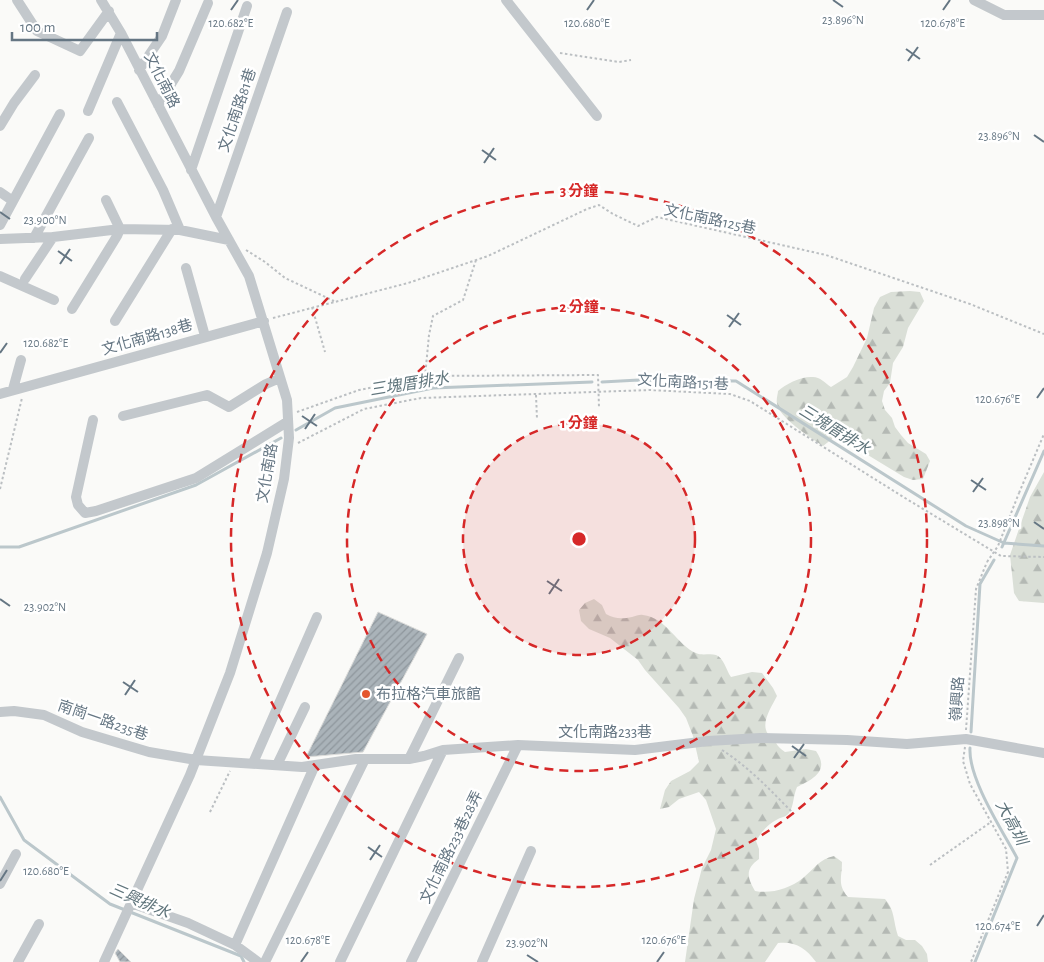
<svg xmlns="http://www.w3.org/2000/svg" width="1044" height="962" viewBox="0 0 1044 962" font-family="'Alegreya Sans','Noto Sans TC',sans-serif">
<defs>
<pattern id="forest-firs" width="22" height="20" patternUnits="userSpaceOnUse" patternTransform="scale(1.25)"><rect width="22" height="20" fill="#dadfd7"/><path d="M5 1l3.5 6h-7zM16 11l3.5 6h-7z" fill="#b4b9b4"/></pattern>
<pattern id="building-hatch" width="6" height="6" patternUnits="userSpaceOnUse" patternTransform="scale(1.25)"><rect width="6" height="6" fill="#aab3b9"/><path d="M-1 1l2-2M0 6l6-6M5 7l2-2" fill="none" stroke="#8e969c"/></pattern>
</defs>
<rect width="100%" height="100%" fill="#fafaf8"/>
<path fill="url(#forest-firs)" d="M910,291l10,1 4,9 -16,27 -5,19 -10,16 -3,20 -6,8 -2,10 3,9 7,8 3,9 6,8 7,8 18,11 4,7 -7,18 -10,1 -9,-3 -51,-31 -18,-13 -3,6 -9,7c-12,-8 -45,-29 -46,-43 -1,-4 1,-9 1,-12 8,-7 23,-15 35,-14 7,0 12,6 18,10l16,-10 6,-10 14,-29 7,-30 6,-11 11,-5z
M1044,472v131l-25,-2 -5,-8 -4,-38 20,-58z
M594,599l8,6 4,9c9,5 16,5 26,3 4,-1 8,-3 11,-2 23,2 35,31 53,38 6,3 14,0 20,2 8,3 10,15 15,22l21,-5 10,1 11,15 4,8c-5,10 -17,27 -9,38 2,3 5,4 6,6 4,6 5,8 11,12l21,-3 10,2c14,20 -3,28 -19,36 -4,9 -3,19 -8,26 -3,4 -7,4 -11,6 -10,5 -16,12 -22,22l3,8v10c-14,10 -12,18 -4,32 16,3 34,-2 48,-13 11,-9 16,-19 31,-22l8,6c0,16 -5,22 6,35l37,2c10,11 8,22 13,37l8,4h9l7,6 5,8 1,8h-112c-10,-14 -21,-21 -38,-19l-13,19h-80l9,-63 8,-31 9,-18 5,-21 -10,-29 -7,-8 -20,7 -10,8 -9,2 5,-19 6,-9 19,-10 9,-9 -6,-26 -7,-18 -7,-10 -34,-38 -7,-10 -28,-22 -21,-9 -8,-8 -2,-11 6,-7z"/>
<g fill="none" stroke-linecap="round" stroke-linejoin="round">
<path stroke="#bbc7cb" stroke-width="3" d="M602,382l37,-2 97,1 230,145 38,17 40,3
M296,430l39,-22 98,-20 159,-6
M0,547h19l177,-62 85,-47
M1002,547l42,-96
M971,732l9,-148 14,-24
M970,748c-2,30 32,82 47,110l-42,104
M0,797l24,43 86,64 131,52 3,6"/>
</g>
<path fill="url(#building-hatch)" stroke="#dcdcda" d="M378,612l49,22 -64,118 -57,5z
M118,949l13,13h-11l-5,-9z"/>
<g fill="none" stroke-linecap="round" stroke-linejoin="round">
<path stroke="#bbbfc2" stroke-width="2" stroke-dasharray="2.5 2.5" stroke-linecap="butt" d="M560,53l59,9 12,-2
M246,250l19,12 20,16 49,23
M312,307l13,45
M273,318l135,-35 80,-27 99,-47 12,-4 14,9 25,12 19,-9 169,38 144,49 74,30
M425,377l4,-42 4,-19 30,-16 13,-40
M536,395l1,24
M297,412l62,-22 70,-14 169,-1 1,33
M298,443l66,-34 57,-11 229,-8 80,4 20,7 155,97 96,58 43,1
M0,489l22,-91
M1019,493l25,-59
M966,730l10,-141 11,-27
M965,747l-2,14 7,23 36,65 2,23 -37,90
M722,750c28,18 49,41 72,64
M210,812l20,-41
M930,865l61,-43"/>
<path stroke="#c3c8cc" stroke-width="10" d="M17,0l20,31 43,20 29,-40
M101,0l20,33 95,184 33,59 38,124 2,38 -5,41 -17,74 -37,120 -40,102 -86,187
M506,0l91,116
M974,0l30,15h40
M139,70l23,-34 14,-36
M117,102l46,88 17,40
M158,105l21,-34 29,-68
M88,111l33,-78
M0,126l14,-23 21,-28
M191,170l56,-164
M0,192l13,9
M216,217l71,-205
M0,225l60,-111
M34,238l55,-100
M0,239l53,-2 67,-8 60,1 49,10
M186,268l19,68
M0,276l54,24
M25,279l28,-42
M72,309l45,-73 3,-7 -14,-29
M115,321l57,-92
M13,389l8,-29
M0,394l264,-73
M123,416l84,-21 22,12 37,-23 14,-6
M93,420l-17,77 2,8 7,8 11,-2 100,-33 91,-56
M0,712l14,-1 30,4 38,17 67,20 47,8 106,7 54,-8h53l15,-3 19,-6 75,-5 117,5 73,-9 52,-3 87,2 60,4 59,-5 78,14
M409,759l50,-101
M253,763l64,-146
M277,765l28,-58
M0,884l16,-30
M131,903l57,20 47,22 23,17
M235,945l80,-180
M18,962l21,-38
M265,962l100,-203
M340,962l103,-212
M411,962l107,-217
M482,962l49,-111"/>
<path stroke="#bbbfc2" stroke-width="2" stroke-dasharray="2.5 2.5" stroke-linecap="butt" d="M987,562l11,-16 21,-53"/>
</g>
<path fill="none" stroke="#657683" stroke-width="2" d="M833,0l10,7M231,10l7,-10M587,10l7,-10M943,10l7,-10M906,49l14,10M908,61l10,-14M1034,135l10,7M482,150l14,10M484,163l10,-15M0,212l10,7M58,251l14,10M60,264l10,-15M727,315l14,10M729,327l10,-14M0,353l7,-10M1037,398l7,-10M302,416l15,10M305,429l10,-15M971,480l15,10M973,492l10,-14M1034,522l10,7M547,581l15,10M549,594l10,-15M0,599l10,7M123,682l15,10M125,695l10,-15M792,746l14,10M794,758l10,-14M368,847l14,10M370,860l10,-15M0,881l7,-11M1037,926l7,-11M527,955l11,7M301,962l7,-10M657,962l7,-10"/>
<circle cx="579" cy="539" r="116" fill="#d62828" fill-opacity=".12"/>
<g fill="none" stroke="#d62828" stroke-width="2.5" stroke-dasharray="9 6">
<circle cx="579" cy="539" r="116"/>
<circle cx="579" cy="539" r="232"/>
<circle cx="579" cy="539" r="348"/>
</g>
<circle fill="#e4572e" stroke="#fff" stroke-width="2" cx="366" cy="694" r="5"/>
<g text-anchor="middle" stroke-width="5" stroke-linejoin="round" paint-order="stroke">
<g font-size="15" fill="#657683" stroke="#fff">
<text transform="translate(162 80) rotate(63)" y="5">文化南路</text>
<text transform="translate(237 110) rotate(-71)" y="5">文化南路81巷</text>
<text transform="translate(710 219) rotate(12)" y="5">文化南路125巷</text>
<text transform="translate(147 337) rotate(-16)" y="5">文化南路138巷</text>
<text transform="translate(683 382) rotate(3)" y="5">文化南路151巷</text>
<text transform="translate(267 473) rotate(-80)" y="5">文化南路</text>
<text transform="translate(957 699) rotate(-86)" y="5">嶺興路</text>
<text transform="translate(103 720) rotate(19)" y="5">南崗一路235巷</text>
<text x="605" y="737">文化南路233巷</text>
<text transform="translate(451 847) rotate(-64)" y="5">文化南路233巷28弄</text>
</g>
<g font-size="15" fill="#657683" stroke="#fff" text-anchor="start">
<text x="376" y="699">布拉格汽車旅館</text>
</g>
<g font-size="16" font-style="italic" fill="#60757c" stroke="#fff">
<text transform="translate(409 383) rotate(-9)" y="6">三塊厝排水</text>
<text transform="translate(835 429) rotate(32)" y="6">三塊厝排水</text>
<text transform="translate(1012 822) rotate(62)" y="6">大高圳</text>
<text transform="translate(140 900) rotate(24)" y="6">三興排水</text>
</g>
</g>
<g font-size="12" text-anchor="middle" fill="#657683" stroke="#fff" stroke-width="5" stroke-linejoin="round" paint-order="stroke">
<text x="843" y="24">23.896°N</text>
<text x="231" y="27">120.682°E</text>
<text x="587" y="27">120.680°E</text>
<text x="943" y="27">120.678°E</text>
<text x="999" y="140">23.896°N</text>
<text x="45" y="224">23.900°N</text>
<text x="46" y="347">120.682°E</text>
<text x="998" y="403">120.676°E</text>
<text x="999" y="527">23.898°N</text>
<text x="45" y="611">23.902°N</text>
<text x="46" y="875">120.680°E</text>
<text x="998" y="930">120.674°E</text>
<text x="308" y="944">120.678°E</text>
<text x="664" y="944">120.676°E</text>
<text x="527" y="947">23.902°N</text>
</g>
<circle cx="579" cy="539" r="8" fill="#d62828" stroke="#fff" stroke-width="2.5"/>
<g font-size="15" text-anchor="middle" font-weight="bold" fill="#d62828" stroke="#fff" stroke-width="5" stroke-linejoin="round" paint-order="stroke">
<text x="579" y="196">3 分鐘</text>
<text x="579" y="312">2 分鐘</text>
<text x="579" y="428">1 分鐘</text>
</g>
<path d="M12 32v8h145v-8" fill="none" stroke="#657683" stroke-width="2.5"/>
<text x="20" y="32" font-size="15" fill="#657683" stroke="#ffffff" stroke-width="4" paint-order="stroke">100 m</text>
</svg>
